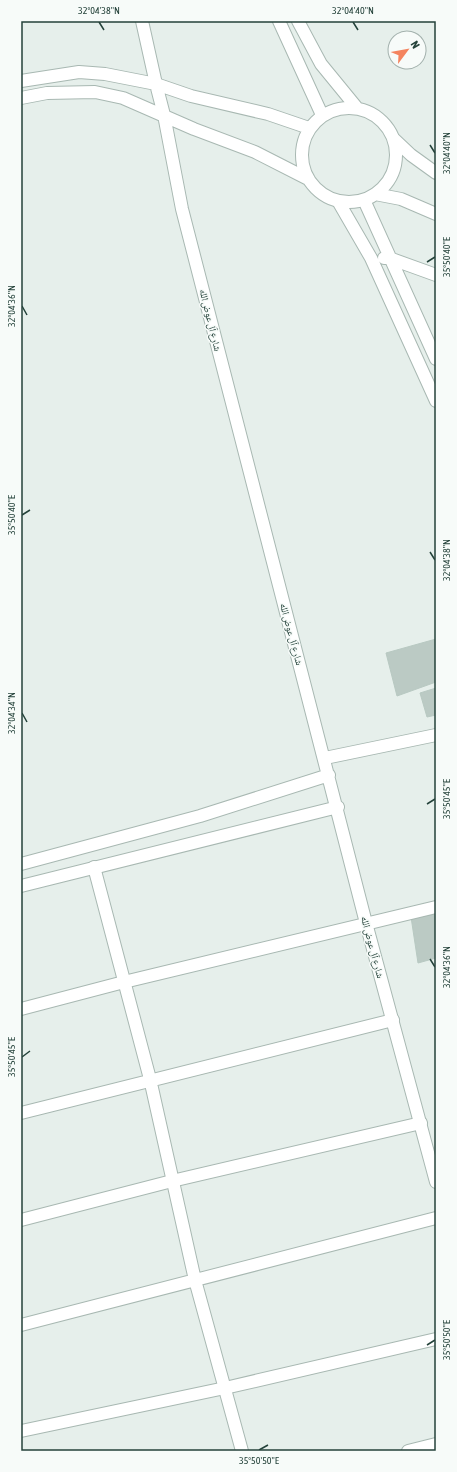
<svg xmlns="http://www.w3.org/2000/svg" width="457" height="1472" viewBox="0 0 457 1472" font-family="'Asap Condensed','Noto Naskh Arabic',sans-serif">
<rect width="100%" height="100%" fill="#e6efeb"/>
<path fill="#bbcac4" stroke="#b8c9c2" d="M436,639v43l-39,14 -11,-43z
M436,688v27l-9,2 -7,-24z
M436,914v44l-18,5 -7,-46z"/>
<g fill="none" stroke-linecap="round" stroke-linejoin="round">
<g stroke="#a8b8b2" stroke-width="14">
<path id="service" d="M21,1009l103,-27 312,-75
M21,1220l151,-39 249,-58
M21,1431l204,-43 211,-49"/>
</g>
<g stroke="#a8b8b2" stroke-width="14">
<path id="minor" d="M142,21l14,63
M364,200l72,159
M338,201l33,57 65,143
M384,258h5l47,17
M325,758l111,-23
M94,867l56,212 45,201 47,171
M21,1113l372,-93
M21,1325l415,-107
M408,1451l28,-7"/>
</g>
<g stroke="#a8b8b2" stroke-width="14">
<path id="tertiary" d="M279,21l43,94
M298,21l23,43 36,44
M21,81l58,-9 26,2 51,10 35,12 77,18 41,14
M156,84l8,31 18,94 184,714 70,259
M21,98l26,-5 48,-1 28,6 71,31 61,23 53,27
M302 155a47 47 0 1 1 94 0a47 47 0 1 1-94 0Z
M393,138l18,17 25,18
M375,194l26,5 35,15
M21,864l179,-48 129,-41
M21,886l317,-79"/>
</g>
<use href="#service" stroke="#fff" stroke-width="12"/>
<use href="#minor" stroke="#fff" stroke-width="12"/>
<use href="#tertiary" stroke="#fff" stroke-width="12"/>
</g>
<path fill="none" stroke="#24423a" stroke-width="1.5" d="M99,22l5,8M353,22l5,8M430,145l5,8M427,262l8,-5M22,306l5,9M22,515l8,-5M430,552l5,8M22,713l5,9M427,804l8,-5M430,959l5,8M22,1057l8,-6M427,1345l8,-5M259,1450l9,-5"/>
<g text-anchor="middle" stroke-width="3" stroke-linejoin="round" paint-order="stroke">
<g font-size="10" fill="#24423a" stroke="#f7fbf9">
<text transform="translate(211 320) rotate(76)" y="4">شارع آل عوض الله</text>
<text transform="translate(292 634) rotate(75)" y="4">شارع آل عوض الله</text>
<text transform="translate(373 947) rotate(75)" y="4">شارع آل عوض الله</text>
</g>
</g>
<rect width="457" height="1472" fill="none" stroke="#f7fbf9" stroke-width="44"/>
<g transform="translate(407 50) rotate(58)"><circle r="19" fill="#f7fbf9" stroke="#a3b1ad"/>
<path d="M0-3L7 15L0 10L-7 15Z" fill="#f4845f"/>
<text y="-6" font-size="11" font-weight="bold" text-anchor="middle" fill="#24423a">N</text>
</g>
<rect x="22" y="22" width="413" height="1428" fill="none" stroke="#24423a" stroke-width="1.5"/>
<g font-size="10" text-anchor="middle" fill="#24423a">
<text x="99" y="14">32°04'38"N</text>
<text x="353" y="14">32°04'40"N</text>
<text transform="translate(446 153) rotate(-90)" y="4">32°04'40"N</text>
<text transform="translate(446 257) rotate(-90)" y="4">35°50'40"E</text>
<text transform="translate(11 306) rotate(-90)" y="4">32°04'36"N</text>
<text transform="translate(11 515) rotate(-90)" y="4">35°50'40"E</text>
<text transform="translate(446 560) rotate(-90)" y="4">32°04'38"N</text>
<text transform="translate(11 713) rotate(-90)" y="4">32°04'34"N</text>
<text transform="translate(446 799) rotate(-90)" y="4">35°50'45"E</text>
<text transform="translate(446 967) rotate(-90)" y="4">32°04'36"N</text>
<text transform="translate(11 1057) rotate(-90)" y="4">35°50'45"E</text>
<text transform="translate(446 1340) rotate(-90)" y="4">35°50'50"E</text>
<text x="259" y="1464">35°50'50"E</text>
</g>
</svg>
